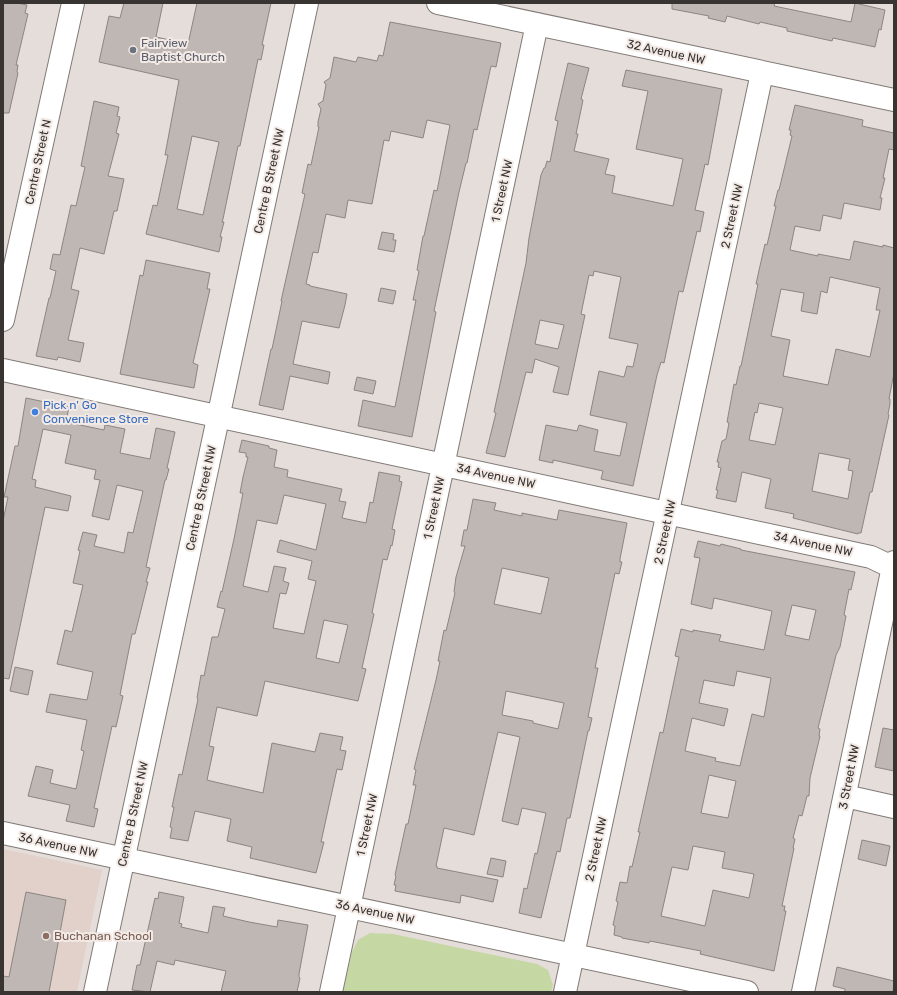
<svg xmlns="http://www.w3.org/2000/svg" width="897" height="995" viewBox="0 0 897 995" font-family="Rubik,sans-serif">
<rect width="100%" height="100%" fill="#e5ddd9"/>
<path fill="#e1d1ca" d="M3,849l99,21 -25,122h-74z"/>
<path fill="#c5d7a2" d="M370,933l23,1 144,30 11,6 5,15 -2,7h-208l9,-40 6,-12z"/>
<path fill="#bfb7b3" stroke="#8c8581" fill-rule="evenodd" d="M3,3h14l10,2 -2,8 3,1 -12,51h2l-1,7 1,1 -9,40h-6z
M124,3h39l-7,34 32,7 9,-41h74l-9,42h2l-3,15 -3,-1 -18,87h-2l-15,73 -1,3h2l-4,15h2l-3,15 -73,-18 7,-29 4,1 11,-51h-3l14,-75 -80,-18 10,-46 11,2zM192,136l27,6 -16,73 -26,-6z
M672,3h103l-1,3 77,16 4,-19 30,7 -4,20 -2,-1 -4,18 -42,-9 -1,3 -45,-10v-3l-27,-6 -1,2 -32,-8 -2,6 -17,-4 1,-2 -37,-7z
M390,22l111,21 -5,24 -5,-1 -14,64 -3,-1 -7,34h-1l-7,29 -25,119 2,1 -24,125 -54,-11 5,-26 32,7 21,-107h-3l6,-29 -2,-1 6,-34h1l10,-46 3,1 13,-66 -23,-5 -4,18 -32,-7 -2,10 -5,-1 -12,64 -24,-4 -3,18 -19,-4 -8,39 -5,-1 -7,32 4,1v1l37,8 -2,11 -6,23 -37,-7 -9,43 37,8 -2,12 -38,-8 -7,34 -24,-5 12,-56h1l10,-48h-1l24,-107 -3,-1 6,-29 3,1 8,-38h-1v-5l3,-13 -3,-5 5,-3 3,-16 -2,-3 6,-4 4,-21 22,5 2,-5 19,4 2,-6 4,1z
M568,63l21,5 -8,31 2,1 -7,34h2l-4,17 35,8 -4,15 10,2 -3,17 61,13 10,-47 -47,-10 12,-58 -26,-5 4,-16 96,19 -14,76 -3,-1 -10,46 9,2 -4,20 -3,-1 -14,61 -4,-1 -15,72 -3,-1 -4,13 -24,111 -32,-7 2,-8 -50,-11v3l-14,-3 7,-35 31,6 2,-6 19,5 -4,21 26,5 7,-33 -37,-8 9,-44 25,6 3,-11 6,1 5,-23 -29,-6 12,-61 -27,-6 -1,5 -4,-1 -8,39 4,1 -17,80 -15,-3 6,-25 -24,-8 -3,14 -6,-1 -21,85 -19,-4 10,-40 -2,-1 32,-149 3,-25 12,-63 3,-7h1l2,-7 3,1 8,-41 -3,-1zM540,320l24,5 -6,24 -23,-5z
M94,101l25,6 -2,9 3,1 -4,16 3,1 -11,42 16,3 -7,32h-3l-10,43 -24,-6 -9,41 8,2 -11,49 16,3 -4,19 -22,-5 -1,3 -21,-4 13,-58h1l6,-27 -6,-2 3,-15 7,1 11,-50 5,1 9,-39 -4,-1z
M795,105l68,15 -1,6 32,7v17l-5,-1 -6,29h2l-5,20h2l-2,12 -36,-7 -3,16 -18,-4 -3,16 -25,-5 -5,24 28,6v-2l32,6 4,-19 29,6v-2l11,3v125l-5,26h1v5l-2,10 1,1 -17,77h-2l-9,41h-3v1l-65,-16 1,-4 -29,-6 6,-29 -29,-7 -6,30 -20,-4 2,-8h-2l5,-22 -3,-1 1,-5h-2l5,-21 4,-2 3,-16 -2,-1 7,-38 2,1 4,-19h1l17,-82h-2l4,-18 5,-22 2,1 9,-39h-2l4,-16h1l13,-54 -2,-1 1,-5h-2zM830,277l50,11 -4,22h4l-10,47 -34,-8 -8,36 -45,-9 7,-36 -19,-4 10,-47 23,4 -3,18 16,3 4,-23 6,2zM759,403l24,5 -8,37 -26,-5 6,-28 2,1zM819,453l31,6 -2,11 5,1 -5,28 -36,-8z
M382,232l12,2 -1,6h3l-2,12 -16,-3z
M146,260l64,13 -3,16h3l-17,74 5,2 -4,23 -74,-14 20,-99 3,1z
M381,288l15,3 -3,13 -15,-3z
M357,377l19,4 -3,13 -19,-4z
M26,398l43,9 -3,15 38,8 1,-5 20,4 -5,24 30,6 6,-31 19,4 -8,36 2,1 -3,11h-1l-19,87 4,1 -4,14h2l-13,52h-3l-12,61 3,1 -7,31 -4,-1 -18,82 4,1 -4,18 -28,-6 4,-16 -42,-9 8,-30 17,4 -3,13 26,6 8,-38 -3,-1 6,-30 -41,-8 4,-18 37,6 6,-28 -36,-8 8,-34 7,2 11,-47 -10,-2 7,-32 -2,-1 5,-18 14,3 -3,11 30,7 4,-21 5,1 10,-42 -26,-6 -8,35 -17,-4 8,-36 -6,-1 2,-9 -31,-7 6,-28 -28,-6 -11,50 4,1 -1,7 36,9 -3,15 -23,-4 -36,172 -6,-1v-157l5,-24h-4l11,-51h3z
M242,440l27,6v2l8,2 -3,17 14,3 -1,7 55,12 -3,12 7,1 -4,16 24,5 4,-21 3,1 6,-31 21,4 -1,5 3,1 -10,47 3,1 -3,16 -1,-1 -4,15 -4,-1 -11,54 2,1 -12,54 4,1 -8,32 -93,-20 -8,35 -40,-9 -8,39 5,1 -7,33 8,2 48,11 9,-50 43,9 5,-19 23,4 -3,13 6,1 -4,19 -5,-1 -16,73h3l-8,31 -66,-15 2,-11 -25,-6 4,-22 -36,-8 -7,30 -18,-3 2,-10 -2,-1 4,-20h-2l7,-33 3,1 7,-33 9,-43 -1,-1 4,-23 3,1 8,-39h6l7,-28 -8,-2 4,-16 1,1 12,-53 9,-46h-3l3,-16 5,-20h-2v-4l-7,-1zM284,495l42,9 -10,46 -36,-10 -3,12 35,9 -4,18 8,2 -12,53 -31,-6 7,-35 6,1 3,-11 -6,-2 3,-13 -12,-2 -6,26 -25,-6 14,-66 20,4zM324,620l24,5 -9,38 -23,-5z
M473,499l23,4 -2,7 28,6v-3l35,7 2,-10 68,13 -7,36v3h2l-3,12 -4,-1 -20,95h3l-10,49 4,1 -3,13h-1l-18,87h-3l-7,34 -3,-1 -16,67 -22,-5 5,-25 3,1 8,-36 2,1 9,-41 -24,-5 -4,17 -16,-4 18,-84 -22,-5 -24,103 -30,-7 -8,38h1v2l61,12 -5,22 -32,-7 -1,8 -65,-12 1,-6h-2l2,-9 -1,-1 11,-51h2l8,-39h-3l3,-15 -2,-1 22,-89 4,-19h-2l6,-31 2,1 9,-38 -1,-1 2,-15 9,-31h-4l3,-16h3zM502,568l47,10 -8,36 -47,-10zM506,691l58,12 -6,26 -25,-6v-2l-31,-6z
M698,541l22,5 1,-2 20,5v1l114,22 -4,18 -2,-1 -5,26 2,1 -6,31 -4,8 -18,73 2,1 -1,7h1l-10,42 -1,18h-2l-5,20 -3,-1 -6,23 2,1 -2,9h1l-12,58h3l-1,5h2l-12,60 -74,-17 1,-3 -51,-10 -1,2 -27,-5v-1l-8,-2 1,-9 -2,-1 5,-23 -2,-1 4,-19 7,1 3,-17 2,1 8,-35h-2l22,-100 3,1 16,-76 -4,-1 6,-27 12,3v-2l28,5 -2,6 45,9 8,-39 -58,-13 -2,11 -21,-5 9,-46 -6,-1zM792,605l24,5 -7,30 -24,-5zM737,671l34,7 -7,39 -12,-3 -12,52 -25,-5 1,-3 -31,-7 7,-33 32,8 4,-17 -29,-6 5,-23 30,6zM709,775l27,6 -8,37 -27,-5zM693,846l32,6 -3,16 32,6 -5,24 -36,-8 -8,36 -44,-10 11,-49 16,3z
M15,667l18,4 -5,24 -18,-4z
M883,728l11,2v41l-19,-4z
M862,840l28,6 -4,20 -28,-7z
M491,858l15,3 -3,16 -16,-3z
M26,892l40,8 -17,92h-46v-16l6,1z
M159,892l25,5 -5,26 3,1 -1,3 27,6 5,-27 12,2 -2,8 26,6 28,5 1,-7 30,5 -9,49v3l1,1 -3,14h-76l5,-21 -51,-11 -1,5 -17,-4 -7,31 -18,-2 5,-25h3l15,-67 3,1z
M837,967l57,14 -1,11h-48v-3l-12,-3z"/>
<g fill="none" stroke-linecap="round" stroke-linejoin="round">
<g stroke="#817a77" stroke-width="24">
<path id="minor" d="M438,3l456,97
M3,370l868,187 23,11
M845,796l49,11
M3,833l744,159
M95,992l212,-989
M331,992l206,-968
M565,992l197,-919
M803,992l91,-430"/>
</g>
<g stroke="#817a77" stroke-width="24">
<path id="major" d="M3,320l70,-317"/>
</g>
<use href="#minor" stroke="#fff" stroke-width="22"/>
<use href="#major" stroke="#fff" stroke-width="22"/>
</g>
<circle fill="#6b7280" stroke="#f3eae6" stroke-width="1.5" cx="133" cy="50" r="4"/>
<circle fill="#3f7fe0" stroke="#f3eae6" stroke-width="1.5" cx="35" cy="412" r="4"/>
<circle fill="#8d6e63" stroke="#f3eae6" stroke-width="1.5" cx="46" cy="936" r="4"/>
<g text-anchor="middle" stroke-width="4" stroke-linejoin="round" paint-order="stroke">
<g font-size="12" fill="#5b616d" stroke="#f3eae6" text-anchor="start">
<text x="141" y="47">Fairview<tspan x="141" dy="14">Baptist Church</tspan></text>
</g>
<g font-size="12" fill="#373432" stroke="#f3eae6">
<text transform="translate(666 52) rotate(12)" y="4">32 Avenue NW</text>
<text transform="translate(38 162) rotate(-78)" y="4">Centre Street N</text>
<text transform="translate(269 181) rotate(-78)" y="4">Centre B Street NW</text>
<text transform="translate(502 191) rotate(-78)" y="4">1 Street NW</text>
<text transform="translate(732 216) rotate(-78)" y="4">2 Street NW</text>
<text transform="translate(496 476) rotate(12)" y="4">34 Avenue NW</text>
<text transform="translate(201 498) rotate(-78)" y="4">Centre B Street NW</text>
<text transform="translate(434 508) rotate(-78)" y="4">1 Street NW</text>
<text transform="translate(665 532) rotate(-78)" y="4">2 Street NW</text>
<text transform="translate(813 544) rotate(12)" y="4">34 Avenue NW</text>
<text transform="translate(849 777) rotate(-79)" y="4">3 Street NW</text>
<text transform="translate(133 814) rotate(-78)" y="4">Centre B Street NW</text>
<text transform="translate(367 825) rotate(-78)" y="4">1 Street NW</text>
<text transform="translate(58 845) rotate(12)" y="4">36 Avenue NW</text>
<text transform="translate(596 849) rotate(-78)" y="4">2 Street NW</text>
<text transform="translate(375 912) rotate(12)" y="4">36 Avenue NW</text>
</g>
<g font-size="12" fill="#366cbe" stroke="#f3eae6" text-anchor="start">
<text x="43" y="409">Pick n' Go<tspan x="43" dy="14">Convenience Store</tspan></text>
</g>
<g font-size="12" fill="#785e54" stroke="#f3eae6" text-anchor="start">
<text x="54" y="940">Buchanan School</text>
</g>
</g>
<rect width="897" height="995" fill="none" stroke="#373432" stroke-width="8"/>
</svg>
